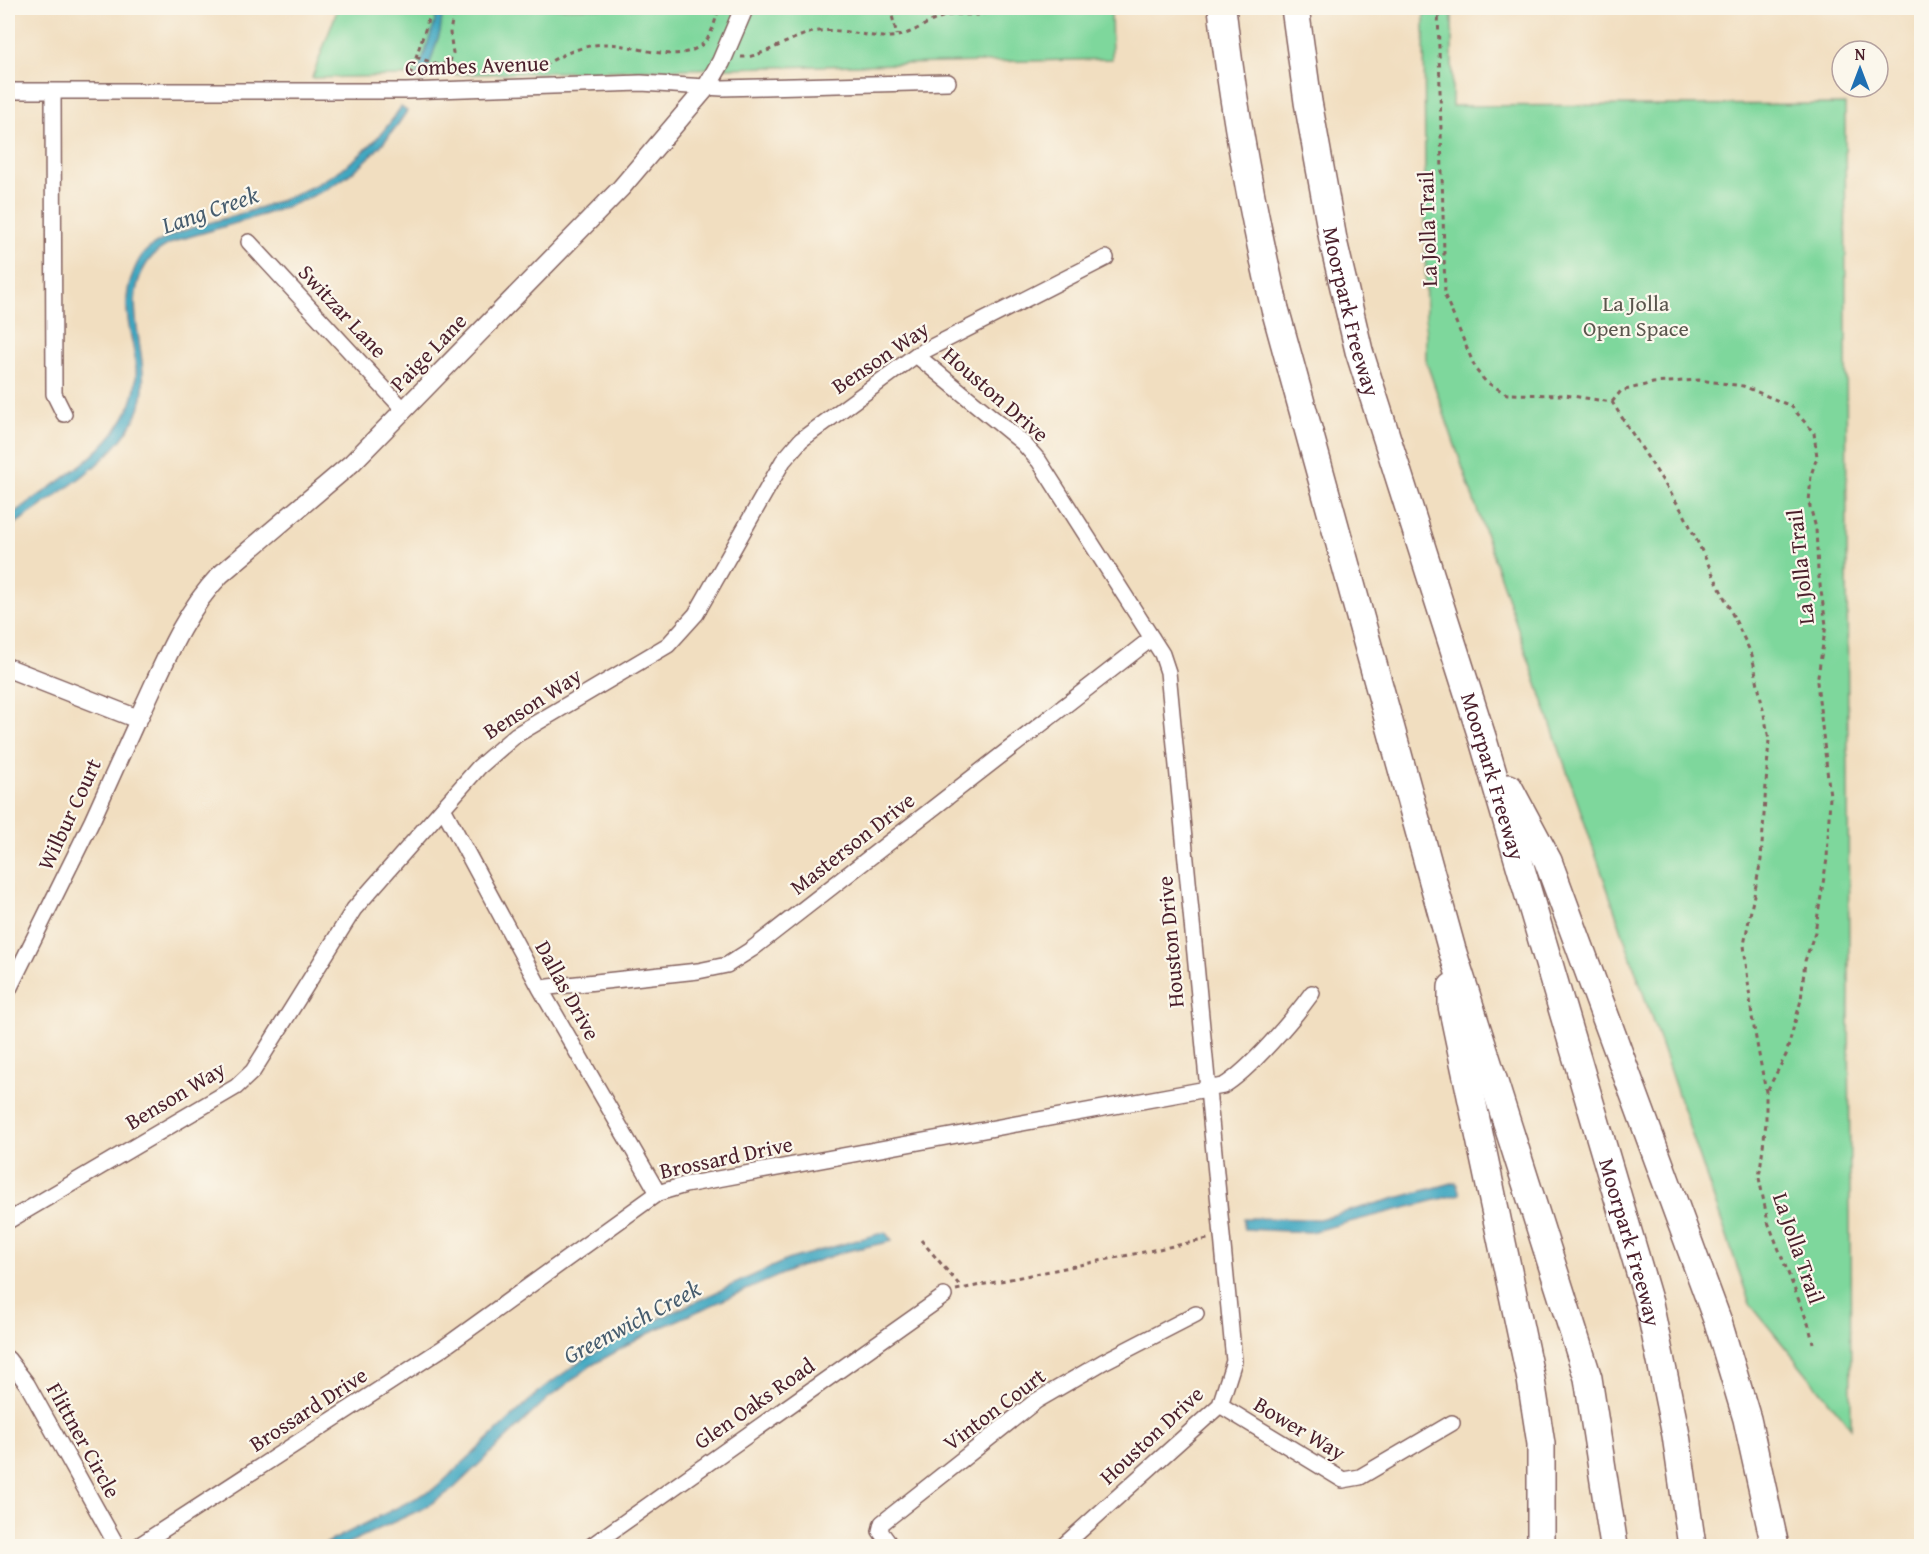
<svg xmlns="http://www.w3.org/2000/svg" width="1929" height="1554" viewBox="0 0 1929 1554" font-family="'Gentium Book Plus',serif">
<rect width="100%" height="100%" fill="#fbf7ec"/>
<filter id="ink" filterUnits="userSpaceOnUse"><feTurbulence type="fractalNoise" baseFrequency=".0167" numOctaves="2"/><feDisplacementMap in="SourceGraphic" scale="12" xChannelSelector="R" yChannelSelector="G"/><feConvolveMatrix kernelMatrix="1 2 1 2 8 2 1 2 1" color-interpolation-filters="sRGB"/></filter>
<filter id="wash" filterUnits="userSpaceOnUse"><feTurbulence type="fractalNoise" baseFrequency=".008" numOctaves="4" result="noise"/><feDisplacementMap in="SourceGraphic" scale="24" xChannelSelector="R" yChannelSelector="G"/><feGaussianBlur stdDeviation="1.35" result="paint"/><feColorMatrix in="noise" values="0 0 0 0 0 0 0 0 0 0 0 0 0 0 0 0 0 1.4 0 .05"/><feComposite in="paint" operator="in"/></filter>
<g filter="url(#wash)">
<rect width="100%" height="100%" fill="#f1dec0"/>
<path fill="#7ed79c" stroke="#647b64" stroke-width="1.5" d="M338,8h773l1,51 -800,19z
M1424,8h28v98l393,-2 6,1324 -101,-124 -324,-943z"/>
<path fill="#41a7c1" stroke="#466376" stroke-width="1.5" d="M436,8h7l-3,24 -16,50 -8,-4 19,-56z
M401,107l6,4c-52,80 -105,92 -191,118 -22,7 -50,11 -65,29 -38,46 7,103 -13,154 -21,50 -88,86 -130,117v-12c41,-30 110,-67 125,-120 13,-45 -19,-77 0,-124 3,-8 7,-17 14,-23 22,-18 52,-24 79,-32 72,-20 133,-45 175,-111z
M1456,1182l4,12 -150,38 -66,-3v-11l75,1z
M885,1232l7,9 -49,11 -49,17 -139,61 -63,35 -46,35 -94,90 -28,18 -82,38h-21l115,-58 107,-100 44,-31 64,-35 136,-62z"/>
</g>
<g filter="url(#ink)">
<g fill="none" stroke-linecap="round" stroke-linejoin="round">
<g stroke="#84625f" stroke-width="18">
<path id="minor" d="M8,91h398l235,-8 81,5 226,-6
M53,91l1,303 10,20
M249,242l155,168
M916,355l107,88 16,18 123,193 6,18 66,689 -14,44 -157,141
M443,808l97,180 118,205
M540,988l158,-17 29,-6 25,-16 400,-311
M8,991l84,-170 46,-102
M8,1221l228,-134 17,-16 101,-162 125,-142 37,-32 152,-90 28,-31 87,-153 18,-21 115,-85 190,-97
M8,1359l19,25 90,162
M1220,1405l123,75 17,-3 92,-54
M138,1546l305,-198 215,-155 27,-8 538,-99c26,-15 71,-68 89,-93
M591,1546l353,-250
M891,1546l-11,-15 2,-8 154,-122 67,-39 93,-48"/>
</g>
<g stroke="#84625f" stroke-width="21">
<path id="tertiary" d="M8,668l130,51c24,-50 43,-103 82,-144l132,-112 269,-275 85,-100 15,-26 23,-54"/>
</g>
<g stroke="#84625f" stroke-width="30">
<g id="motorway">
<path d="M1222,8c11,101 30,201 53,301l177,641 136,428 26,168"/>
<path id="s1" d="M1295,8l13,94 26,143 25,106 124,389 166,563 27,132 16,111"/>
<path d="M1509,788l39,73 170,461 29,97 28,127"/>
<path d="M1452,987v19l79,374 10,64v102"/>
</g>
</g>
<path stroke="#84625f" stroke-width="3" stroke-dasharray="4.5 4.5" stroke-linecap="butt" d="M890,8l7,27
M1438,8l7,288 31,74 10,12 21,12 58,1 47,7 72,112 68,141 17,84 -8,121 -17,85 8,72 14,75v31l-7,55 9,44 41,104 4,17
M416,57l20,7h13l4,-11 -3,-20 4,-25
M741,57c20,2 53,-23 78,-26 22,-3 46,6 69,6 26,0 41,-20 64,-22 16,-2 30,4 44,-7
M537,70c20,-14 48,-27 73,-26 29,2 70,22 95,-2 7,-8 11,-24 14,-34
M410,75l17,-51 2,-16
M1612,402l9,-11 32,-8 46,-3 44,6 48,20 23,27 3,24 -6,18 -2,28 7,25 2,43 8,54 -9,57 13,114 -3,63 -12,73 -10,29 -4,39 -15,55 -19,36
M921,1240l40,47
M956,1290l252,-51"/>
<use href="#minor" stroke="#fff" stroke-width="15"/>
<use href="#tertiary" stroke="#fff" stroke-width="18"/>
<use href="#motorway" stroke="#fff" stroke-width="27"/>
</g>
</g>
<g text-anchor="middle" stroke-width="4.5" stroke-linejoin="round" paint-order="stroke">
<g font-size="22" fill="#4a1f2b" stroke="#fbf7ec">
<text transform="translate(477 65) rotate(-2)" y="8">Combes Avenue</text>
<text transform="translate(1427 229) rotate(-92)" y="8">La Jolla Trail</text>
<text transform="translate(343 311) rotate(47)" y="8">Switzar Lane</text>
<text dy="8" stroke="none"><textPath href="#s1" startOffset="309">Moorpark Freeway</textPath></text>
<text transform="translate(428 352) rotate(-46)" y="8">Paige Lane</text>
<text transform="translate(880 357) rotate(-34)" y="8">Benson Way</text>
<text transform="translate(996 394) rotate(41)" y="8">Houston Drive</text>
<text transform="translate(1800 567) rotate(-96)" y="8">La Jolla Trail</text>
<text transform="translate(532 703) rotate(-33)" y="8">Benson Way</text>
<text dy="8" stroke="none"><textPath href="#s1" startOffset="795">Moorpark Freeway</textPath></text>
<text transform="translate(69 814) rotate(-65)" y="8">Wilbur Court</text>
<text transform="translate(852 843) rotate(-38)" y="8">Masterson Drive</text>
<text transform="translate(1170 942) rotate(-95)" y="8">Houston Drive</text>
<text transform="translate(568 990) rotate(61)" y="8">Dallas Drive</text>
<text transform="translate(175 1095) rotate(-31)" y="8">Benson Way</text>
<text transform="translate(726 1157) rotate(-12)" y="8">Brossard Drive</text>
<text dy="8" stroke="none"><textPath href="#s1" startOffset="1281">Moorpark Freeway</textPath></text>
<text transform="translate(1799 1248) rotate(71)" y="8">La Jolla Trail</text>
<text transform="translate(754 1403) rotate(-35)" y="8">Glen Oaks Road</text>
<text transform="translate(308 1409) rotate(-33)" y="8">Brossard Drive</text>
<text transform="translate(994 1409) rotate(-37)" y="8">Vinton Court</text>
<text transform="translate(1300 1428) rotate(31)" y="8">Bower Way</text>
<text transform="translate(1151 1435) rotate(-43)" y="8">Houston Drive</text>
<text transform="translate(84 1440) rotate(61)" y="8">Flittner Circle</text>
</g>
<g font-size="22" fill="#5a564d" stroke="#fbf7ec">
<text x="1636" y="311">La Jolla<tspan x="1636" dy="25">Open Space</tspan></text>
</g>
<g font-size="24" font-style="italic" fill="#465c6e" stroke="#fbf7ec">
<text transform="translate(210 210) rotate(-19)" y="8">Lang Creek</text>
<text transform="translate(632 1322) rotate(-28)" y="8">Greenwich Creek</text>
</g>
</g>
<rect width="1929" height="1554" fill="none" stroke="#fbf7ec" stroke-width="30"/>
<g transform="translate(1860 69)"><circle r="28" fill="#fbf7ec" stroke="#b4a19f" stroke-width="1.5"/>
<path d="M0-4.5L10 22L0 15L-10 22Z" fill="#1f6fb2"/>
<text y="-9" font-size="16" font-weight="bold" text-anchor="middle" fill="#4a1f2b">N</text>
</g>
</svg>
